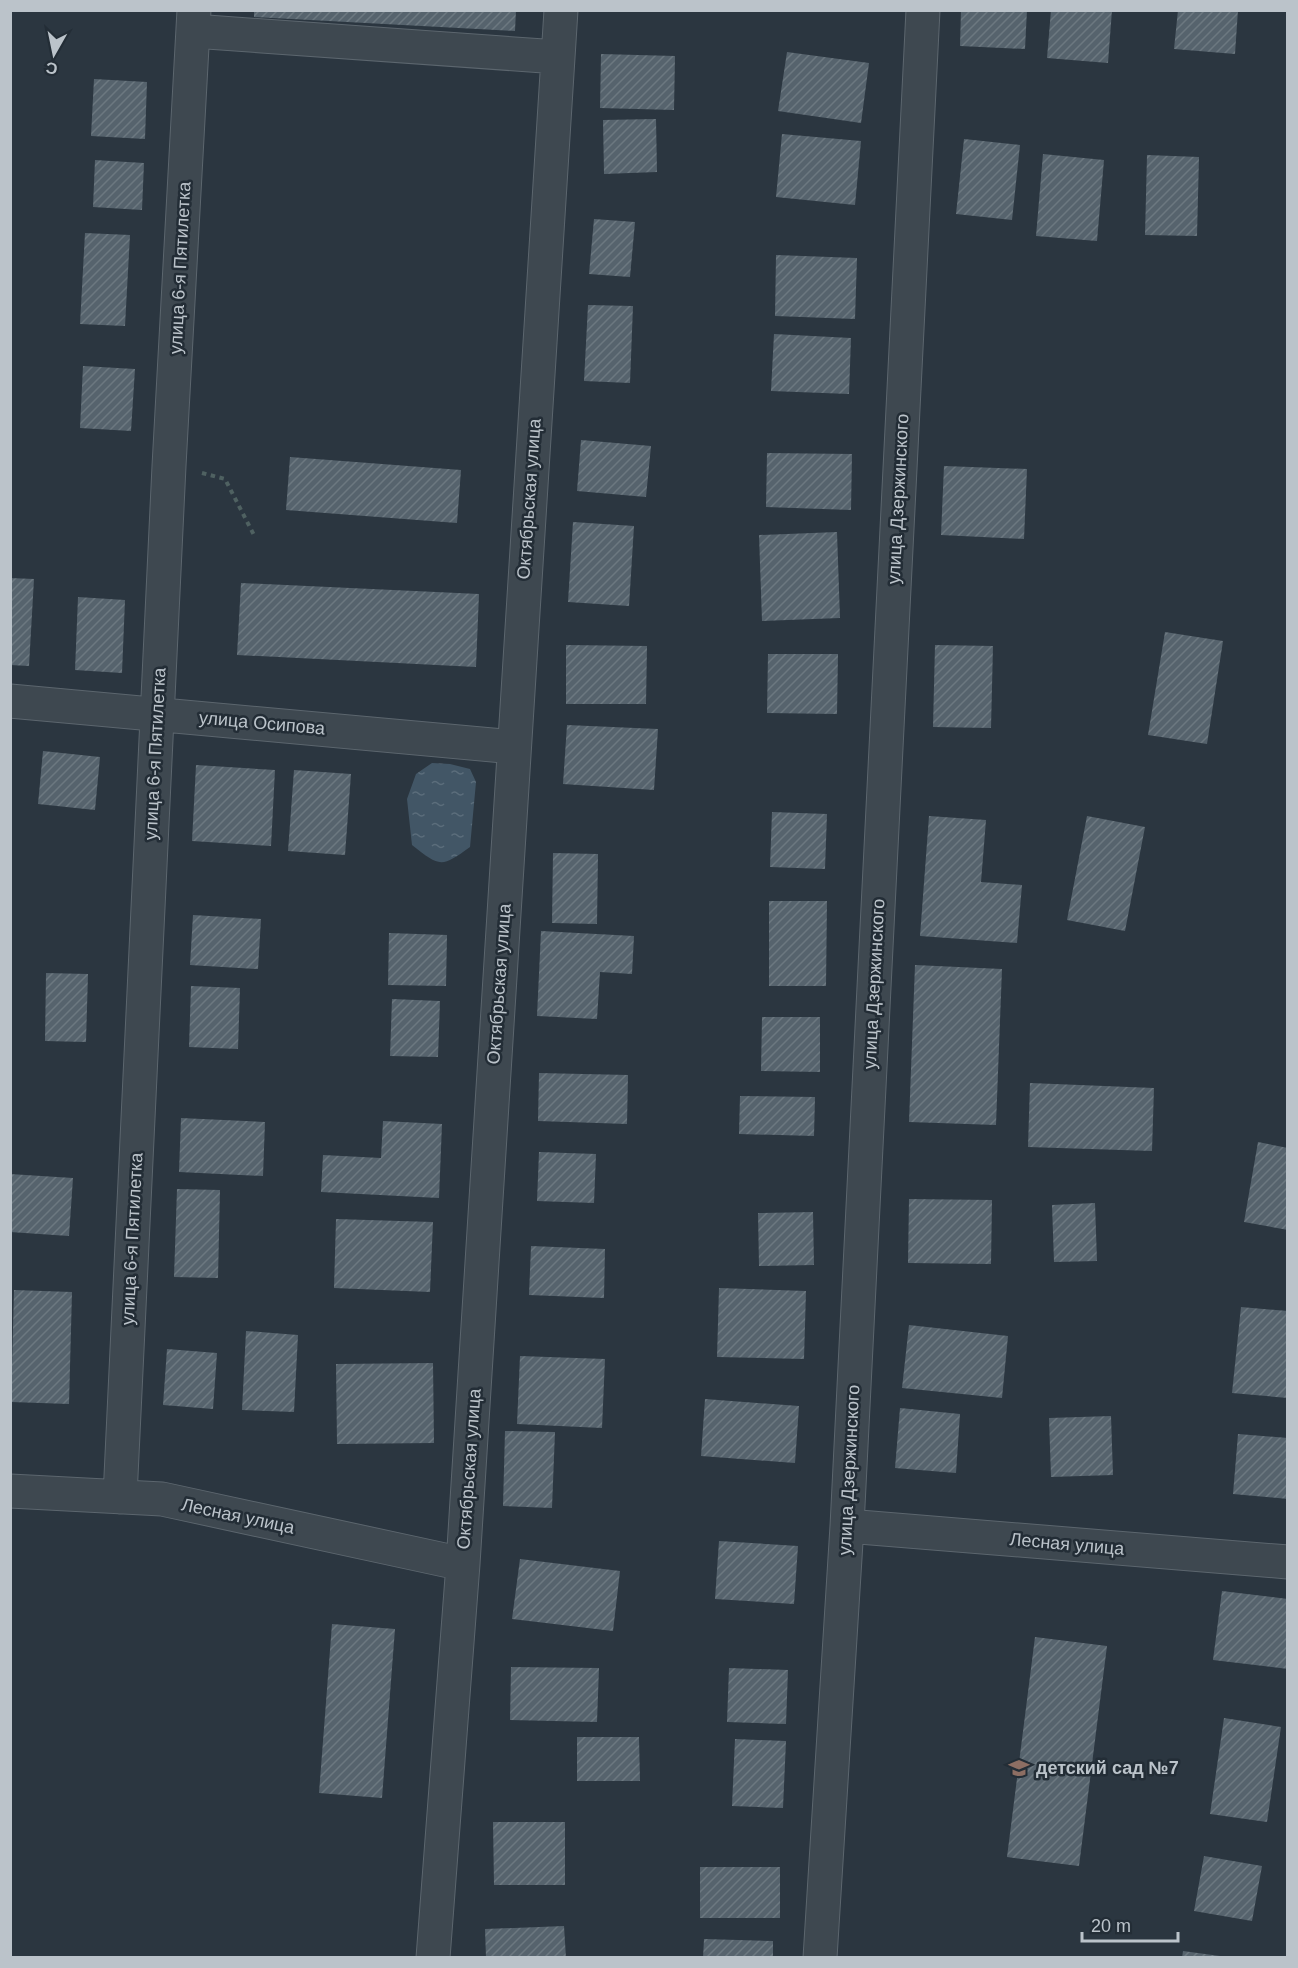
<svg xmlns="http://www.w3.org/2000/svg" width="1298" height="1968" viewBox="0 0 1298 1968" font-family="Arial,sans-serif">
<defs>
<pattern id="water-ripples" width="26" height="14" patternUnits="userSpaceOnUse" patternTransform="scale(1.5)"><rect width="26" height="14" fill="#425666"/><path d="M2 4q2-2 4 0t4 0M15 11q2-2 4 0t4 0" fill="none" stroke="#5b6d7b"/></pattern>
<pattern id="building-hatch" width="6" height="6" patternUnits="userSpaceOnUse" patternTransform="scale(1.5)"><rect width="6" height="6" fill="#56636d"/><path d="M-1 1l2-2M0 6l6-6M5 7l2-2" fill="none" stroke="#6c7880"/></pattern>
</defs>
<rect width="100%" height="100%" fill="#2b3640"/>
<path fill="url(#water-ripples)" d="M432,763l18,1 20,5 6,13 -6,65c-29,21 -30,20 -58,-2l-5,-46 9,-25z"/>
<path fill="url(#building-hatch)" d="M254,10h262l-1,21 -261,-14z
M961,10h66l-2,39 -65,-3z
M1051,10h61l-4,53 -61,-5z
M1178,10h60l-3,44 -61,-5z
M787,52l82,11 -8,60 -83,-12z
M601,54l74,2 -1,54 -74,-2z
M94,79l53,3 -2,57 -54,-3z
M656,119l1,53 -53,2 -1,-54z
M782,134l79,7 -6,64 -79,-8z
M964,139l56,6 -8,75 -56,-6z
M1043,154l61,6 -7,81 -61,-5z
M1147,155l52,2 -2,79 -52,-1z
M95,160l49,3 -2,47 -49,-3z
M594,219l41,3 -5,55 -41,-3z
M85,233l45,2 -5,91 -45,-2z
M776,255l81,3 -2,61 -80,-3z
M588,305l45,1 -3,77 -46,-2z
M774,334l77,4 -2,56 -78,-3z
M83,366l52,3 -4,62 -51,-3z
M581,440l70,6 -5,51 -69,-6z
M767,453l85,1 -1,56 -85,-3z
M290,457l171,13 -4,53 -171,-13z
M944,466l83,3 -3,70 -83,-4z
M573,522l61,4 -5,80 -61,-4z
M837,532l3,86 -78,3 -3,-86z
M10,578l24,1 -5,87 -19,-1z
M241,583l238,11 -3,73 -239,-12z
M78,597l47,3 -3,73 -47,-3z
M1165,632l58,9 -16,103 -59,-9z
M566,645l81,1 -1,58h-80z
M935,645l58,1 -2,82 -58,-1z
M768,654h70l-1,60 -70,-1z
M567,725l91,4 -4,61 -91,-6z
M43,751l57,6 -5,53 -57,-6z
M196,765l79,5 -4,76 -79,-5z
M294,770l57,4 -6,81 -57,-4z
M772,812l55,2 -2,55 -55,-2z
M929,816l57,4 -5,62 41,3 -5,58 -97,-7z
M1087,816l58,11 -20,104 -58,-11z
M553,853l45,1 -1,70 -45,-1z
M769,901h58l-1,85h-57z
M193,915l68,4 -3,50 -68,-4z
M541,931l93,5 -2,38 -32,-2 -3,47 -60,-3z
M389,933l58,2 -1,51 -58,-1z
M915,965l87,4 -6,156 -87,-3z
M46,973l42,1 -2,68 -41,-1z
M191,986l49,2 -2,61 -49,-2z
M392,999l48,2 -2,56 -48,-1z
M762,1017h58v55l-59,-1z
M539,1073l89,2 -1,49 -89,-3z
M1030,1083l124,5 -2,63 -124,-4z
M740,1096l75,1 -1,39 -75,-2z
M181,1118l84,4 -2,54 -84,-4z
M383,1121l59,3 -3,74 -118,-6 2,-37 58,3z
M1258,1142l30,6v82l-44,-8z
M539,1152l57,2 -2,49 -57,-2z
M10,1174l63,4 -4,58 -59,-4z
M177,1189l43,1 -2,88 -44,-1z
M909,1199l83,1 -1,64 -83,-1z
M1095,1203l2,58 -43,1 -2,-57z
M813,1212l1,53 -55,1 -1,-53z
M336,1219l97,3 -3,70 -96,-4z
M531,1246l74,3 -1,49 -75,-3z
M719,1288l87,3 -2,68 -87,-2z
M14,1290l58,2 -3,112 -58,-2z
M1241,1307l47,4v87l-56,-5z
M909,1325l99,11 -6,62 -100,-10z
M246,1331l52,4 -4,77 -52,-2z
M167,1349l50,4 -4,56 -50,-4z
M520,1356l85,3 -3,69 -85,-4z
M433,1363l1,80 -97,1 -1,-80z
M705,1399l94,7 -4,57 -94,-7z
M900,1408l60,6 -4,59 -61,-5z
M1111,1416l2,59 -62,2 -2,-59z
M505,1431l50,1 -3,76 -49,-2z
M1238,1434l50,4v61l-55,-5z
M719,1541l79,5 -4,58 -79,-5z
M520,1559l100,12 -7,60 -101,-12z
M1222,1591l66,8v70l-75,-9z
M332,1624l63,5 -13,169 -63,-5z
M1035,1637l72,9 -28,220 -72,-9z
M511,1667l88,1 -2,54 -87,-2z
M729,1668l59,2 -2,54 -59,-2z
M1224,1718l57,9 -14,95 -57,-8z
M577,1737h62l1,44h-63z
M735,1739l51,2 -3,67 -51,-2z
M493,1822h72v63h-71z
M1204,1856l58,10 -10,55 -58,-10z
M700,1867h80v51h-80z
M564,1926l2,32h-80l-1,-29z
M704,1939l69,2v17h-70z
M1183,1951l37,5v2h-38z"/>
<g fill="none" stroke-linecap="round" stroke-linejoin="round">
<g stroke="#5c666e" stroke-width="35">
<path id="minor" d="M193,31l365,26
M10,701l504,46
M10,1491l152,8 301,65
M120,1497l49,-1031 25,-456
M847,1526l441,36
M433,1958l30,-394 98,-1554
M820,1958l27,-432 76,-1516"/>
</g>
<path stroke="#4f6161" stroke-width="4" stroke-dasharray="4.5 4.5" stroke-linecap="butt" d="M202,473l23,6 30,58"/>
<use href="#minor" stroke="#3e4850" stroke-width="33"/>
</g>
<defs>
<g id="school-bare" transform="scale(1.62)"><path d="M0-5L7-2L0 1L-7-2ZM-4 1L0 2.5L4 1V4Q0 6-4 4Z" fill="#8d6e63" stroke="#232d36" stroke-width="2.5" paint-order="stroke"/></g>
</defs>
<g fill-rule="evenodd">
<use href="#school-bare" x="1019" y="1768"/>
</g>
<g text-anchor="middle" stroke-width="5" stroke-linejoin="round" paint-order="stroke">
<g font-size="18" fill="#bbc3ca" stroke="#232d36">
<text transform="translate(180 268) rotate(-87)" y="6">улица 6-я Пятилетка</text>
<text transform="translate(529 499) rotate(-86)" y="6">Октябрьская улица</text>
<text transform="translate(898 499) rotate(-87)" y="6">улица Дзержинского</text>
<text transform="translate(262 723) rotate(5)" y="6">улица Осипова</text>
<text transform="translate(155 754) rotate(-87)" y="6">улица 6-я Пятилетка</text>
<text transform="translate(499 984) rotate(-86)" y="6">Октябрьская улица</text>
<text transform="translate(874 984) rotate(-87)" y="6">улица Дзержинского</text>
<text transform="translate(132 1239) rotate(-87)" y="6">улица 6-я Пятилетка</text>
<text transform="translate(469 1469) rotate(-86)" y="6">Октябрьская улица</text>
<text transform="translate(849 1470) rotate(-87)" y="6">улица Дзержинского</text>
<text transform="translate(238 1516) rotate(12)" y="6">Лесная улица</text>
<text transform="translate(1067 1544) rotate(5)" y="6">Лесная улица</text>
</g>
<g font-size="18" font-weight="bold" fill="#bbc3ca" stroke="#232d36" text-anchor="start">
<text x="1036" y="1774">детский сад №7</text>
</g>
</g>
<rect width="1298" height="1968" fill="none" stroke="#bbc3ca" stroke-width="24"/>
<g transform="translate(54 54) rotate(189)" stroke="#232d36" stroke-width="4.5" paint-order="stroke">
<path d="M0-4.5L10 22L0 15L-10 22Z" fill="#bbc3ca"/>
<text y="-9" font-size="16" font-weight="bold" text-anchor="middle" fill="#bbc3ca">С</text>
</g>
<path d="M1082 1932v9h96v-9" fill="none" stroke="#bbc3ca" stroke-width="3"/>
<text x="1091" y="1932" font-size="18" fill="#bbc3ca" stroke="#232d36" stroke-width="4.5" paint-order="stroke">20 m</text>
</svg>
